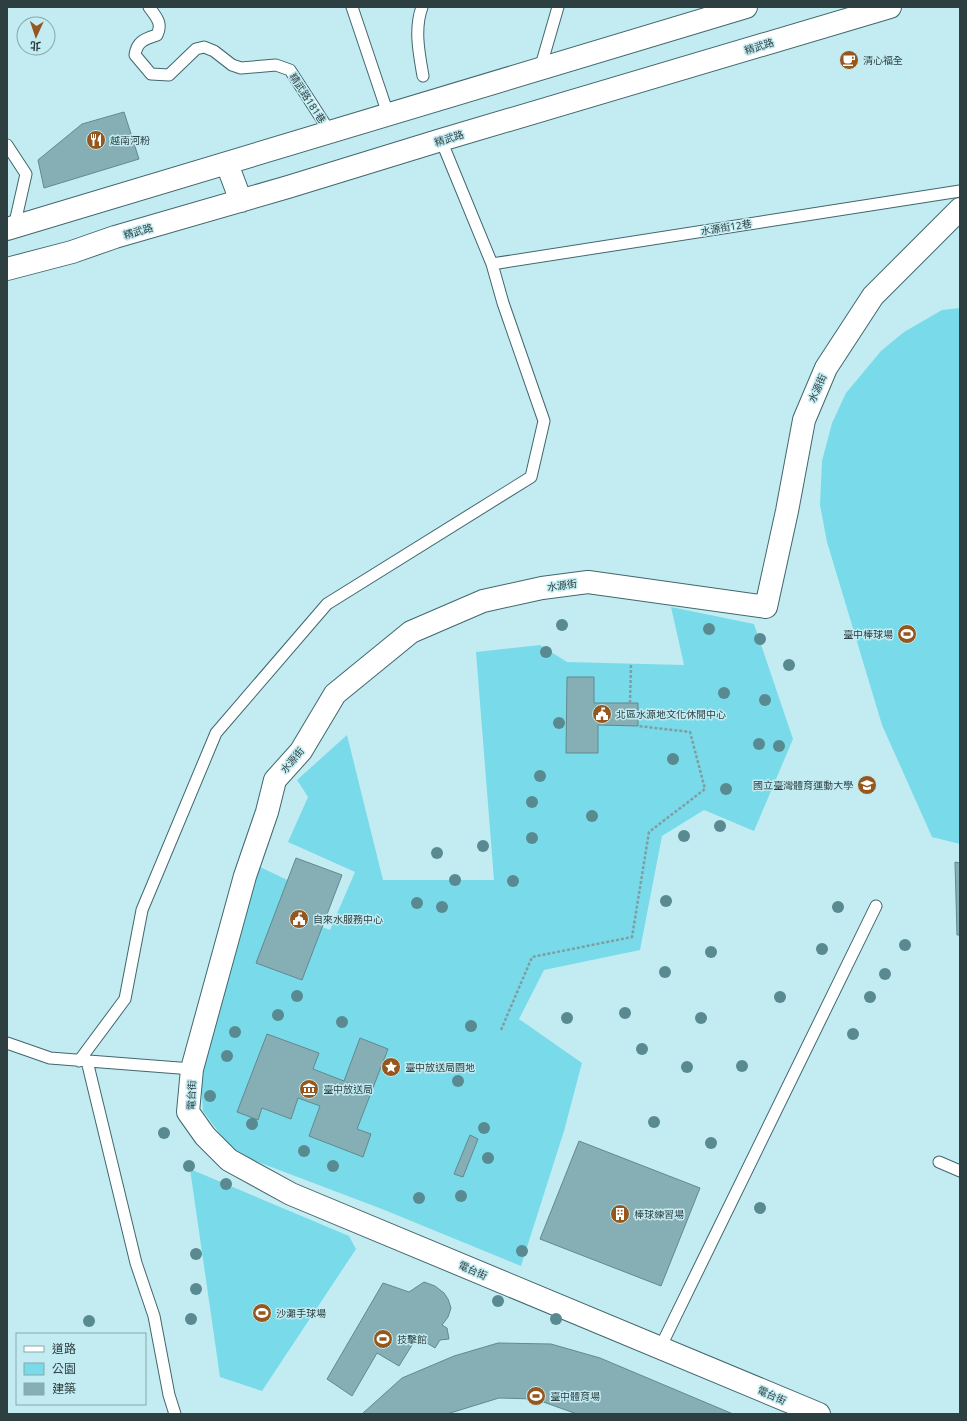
<svg xmlns="http://www.w3.org/2000/svg" width="967" height="1421" viewBox="0 0 967 1421" font-family="'Noto Sans','Noto Sans TC',sans-serif">
<rect width="100%" height="100%" fill="#c2ecf2"/>
<path fill="#79dbea" d="M960,308v536l-28,-7 -50,-112 -55,-183 -7,-37 2,-44 10,-38 14,-30 35,-42 23,-19 38,-22z
M671,607l83,17 39,115 -39,92 -50,-21 -42,26 -22,114 -96,20 -25,49 63,44 -18,68 -43,135 -139,-57 -148,-56 -31,-42 -3,-41 58,-204 44,21 18,39 10,4 25,-58 -67,-30 20,-45 -11,-17 50,-45 36,145h111l-18,-228 64,-7 27,17 117,3z
M190,1169l159,67 7,13 -94,142 -42,-14z"/>
<path fill="#86aeb5" stroke="#61898f" d="M124,112l15,47 -95,29 -6,-28 44,-36z
M567,677h27v26h44v23l-40,-1v28h-32z
M296,858l46,17 -40,105 -46,-17z
M955,862l5,1v72h-3z
M267,1034l52,19 -6,16 31,12 16,-43 28,11 -31,80 14,5 -8,23 -54,-21 11,-30 -22,-8 -7,21 -29,-11 -4,12 -21,-8z
M470,1135l8,4 -15,38 -9,-3z
M579,1141l121,47 -39,98 -121,-47z
M424,1282l11,4 9,7 4,6 3,9 -3,9 -6,8 5,3 2,11 -9,1 -5,8 -18,-11 -18,29 -22,-13 -25,43 -25,-17 56,-96 26,9z
M498,1343l53,1 49,14 133,56h-156l-42,-15 -36,-1 -52,16h-85l40,-36 52,-22z"/>
<g fill="none" stroke-linecap="round" stroke-linejoin="round">
<g stroke="#41676d" stroke-width="13">
<path id="lane" d="M149,7c7,10 14,16 8,28 -12,4 -20,6 -22,20l16,19 18,1 27,-26 8,-2 10,4 18,14 9,3 35,-3 14,5 40,62
M352,7l36,107
M422,7c-8,22 -3,46 1,69
M540,69l18,-62
M7,145l19,29 -12,53
M492,264l468,-73
M7,1043l43,15 142,11
M79,1061l46,-62 17,-89 74,-177 111,-129 204,-127 13,-56 -41,-118 -11,-39 -51,-124
M87,1061l49,202 18,53 15,79 6,19
M939,1162l21,9
M660,1348l216,-442"/>
</g>
<g stroke="#41676d" stroke-width="24">
<path id="street" d="M819,1414l-528,-220 -62,-34 -24,-24 -17,-24 4,-43 53,-193 22,-64 8,-32 26,-29 34,-57 76,-62 72,-31 59,-13 46,-6 178,25 21,-96 17,-91 22,-52 47,-72 87,-87"/>
</g>
<g stroke="#41676d" stroke-width="24">
<path id="secondary" d="M227,164l14,37
M7,229l739,-222
M7,269l65,-17 43,-15 173,-50 153,-47 449,-133"/>
</g>
<path stroke="#7f9ea2" stroke-width="2.5" stroke-dasharray="3 2" stroke-linecap="butt" d="M630,703l1,-39
M501,1030l31,-73 100,-20 17,-105 56,-43 -15,-57 -52,-6"/>
<use href="#lane" stroke="#fff" stroke-width="11"/>
<use href="#street" stroke="#fff" stroke-width="22"/>
<use href="#secondary" stroke="#fff" stroke-width="22"/>
</g>
<g fill="#598a91">
<circle cx="562" cy="625" r="6"/>
<circle cx="709" cy="629" r="6"/>
<circle cx="760" cy="639" r="6"/>
<circle cx="546" cy="652" r="6"/>
<circle cx="789" cy="665" r="6"/>
<circle cx="724" cy="693" r="6"/>
<circle cx="765" cy="700" r="6"/>
<circle cx="559" cy="723" r="6"/>
<circle cx="759" cy="744" r="6"/>
<circle cx="779" cy="746" r="6"/>
<circle cx="673" cy="759" r="6"/>
<circle cx="540" cy="776" r="6"/>
<circle cx="726" cy="789" r="6"/>
<circle cx="532" cy="802" r="6"/>
<circle cx="592" cy="816" r="6"/>
<circle cx="720" cy="826" r="6"/>
<circle cx="684" cy="836" r="6"/>
<circle cx="532" cy="838" r="6"/>
<circle cx="483" cy="846" r="6"/>
<circle cx="437" cy="853" r="6"/>
<circle cx="455" cy="880" r="6"/>
<circle cx="513" cy="881" r="6"/>
<circle cx="666" cy="901" r="6"/>
<circle cx="417" cy="903" r="6"/>
<circle cx="442" cy="907" r="6"/>
<circle cx="838" cy="907" r="6"/>
<circle cx="905" cy="945" r="6"/>
<circle cx="822" cy="949" r="6"/>
<circle cx="711" cy="952" r="6"/>
<circle cx="665" cy="972" r="6"/>
<circle cx="885" cy="974" r="6"/>
<circle cx="297" cy="996" r="6"/>
<circle cx="780" cy="997" r="6"/>
<circle cx="870" cy="997" r="6"/>
<circle cx="625" cy="1013" r="6"/>
<circle cx="278" cy="1015" r="6"/>
<circle cx="567" cy="1018" r="6"/>
<circle cx="701" cy="1018" r="6"/>
<circle cx="342" cy="1022" r="6"/>
<circle cx="471" cy="1026" r="6"/>
<circle cx="235" cy="1032" r="6"/>
<circle cx="853" cy="1034" r="6"/>
<circle cx="642" cy="1049" r="6"/>
<circle cx="227" cy="1056" r="6"/>
<circle cx="742" cy="1066" r="6"/>
<circle cx="687" cy="1067" r="6"/>
<circle cx="458" cy="1081" r="6"/>
<circle cx="210" cy="1096" r="6"/>
<circle cx="654" cy="1122" r="6"/>
<circle cx="252" cy="1124" r="6"/>
<circle cx="484" cy="1128" r="6"/>
<circle cx="164" cy="1133" r="6"/>
<circle cx="711" cy="1143" r="6"/>
<circle cx="304" cy="1151" r="6"/>
<circle cx="488" cy="1158" r="6"/>
<circle cx="189" cy="1166" r="6"/>
<circle cx="333" cy="1166" r="6"/>
<circle cx="226" cy="1184" r="6"/>
<circle cx="461" cy="1196" r="6"/>
<circle cx="419" cy="1198" r="6"/>
<circle cx="760" cy="1208" r="6"/>
<circle cx="522" cy="1251" r="6"/>
<circle cx="196" cy="1254" r="6"/>
<circle cx="196" cy="1289" r="6"/>
<circle cx="498" cy="1301" r="6"/>
<circle cx="191" cy="1319" r="6"/>
<circle cx="556" cy="1319" r="6"/>
<circle cx="89" cy="1321" r="6"/>
</g>
<defs>
<g id="cafe-disc" transform="scale(1)"><circle r="9.5" fill="#95571d" stroke="#c2ecf2"/><path d="M-5.5-4.5H6V0H3Q3 3.5 0 3.5H-2.5Q-5.5 3.5-5.5 0ZM3-3.2v2h1.7v-2ZM-6 4.5H4V6H-6Z" fill="#fff"/></g>
<g id="restaurant-disc" transform="scale(1)"><circle r="9.5" fill="#95571d" stroke="#c2ecf2"/><path d="M-5-6h1v4h1v-4h1v4h1v-4h1v5L-1.5 .5V6h-2V.5L-5-1ZM5-6V6H3V1.5H1.5Q1.5-4 5-6Z" fill="#fff"/></g>
<g id="stadium-disc" transform="scale(1)"><circle r="9.5" fill="#95571d" stroke="#c2ecf2"/><path d="M0-5a6.5 5 0 1 0 0 10a6.5 5 0 1 0 0-10ZM-3.5-1.8h7v3.6h-7Z" fill="#fff"/></g>
<g id="civic-disc" transform="scale(1)"><circle r="9.5" fill="#95571d" stroke="#c2ecf2"/><path d="M-.6-6.5H3V-4.5H.6V-3L4-1V1h2V6H-6V1h2V-1L-.6-3ZM-1.2 2.5V6h2.4V2.5Z" fill="#fff"/></g>
<g id="university-disc" transform="scale(1)"><circle r="9.5" fill="#95571d" stroke="#c2ecf2"/><path d="M0-5L7-2L0 1L-7-2ZM-4 1L0 2.5L4 1V4Q0 6-4 4Z" fill="#fff"/></g>
<g id="sight-disc" transform="scale(1)"><circle r="9.5" fill="#95571d" stroke="#c2ecf2"/><path d="M0-6L1.8-2.2L6-1.7L2.9 1.2L3.7 5.4L0 3.3L-3.7 5.4L-2.9 1.2L-6-1.7L-1.8-2.2Z" fill="#fff"/></g>
<g id="museum-disc" transform="scale(1)"><circle r="9.5" fill="#95571d" stroke="#c2ecf2"/><path d="M0-6L6-3V-2H-6V-3ZM-5-1h2V3h-2ZM-1-1h2V3h-2ZM3-1h2V3H3ZM-6 4H6V6H-6Z" fill="#fff"/></g>
<g id="building-disc" transform="scale(1)"><circle r="9.5" fill="#95571d" stroke="#c2ecf2"/><path d="M-4-6H4V6H1V3H-1V6H-4ZM-2.5-4.3h1.7v1.8h-1.7ZM.8-4.3h1.7v1.8H.8ZM-2.5-1h1.7V.8h-1.7ZM.8-1h1.7V.8H.8Z" fill="#fff"/></g>
</defs>
<g fill-rule="evenodd">
<use href="#cafe-disc" x="849" y="60"/>
<use href="#restaurant-disc" x="96" y="140"/>
<use href="#stadium-disc" x="907" y="634"/>
<use href="#civic-disc" x="602" y="714"/>
<use href="#university-disc" x="867" y="785"/>
<use href="#civic-disc" x="299" y="919"/>
<use href="#sight-disc" x="391" y="1067"/>
<use href="#museum-disc" x="309" y="1089"/>
<use href="#building-disc" x="620" y="1214"/>
<use href="#stadium-disc" x="262" y="1313"/>
<use href="#stadium-disc" x="383" y="1339"/>
<use href="#stadium-disc" x="536" y="1396"/>
</g>
<g text-anchor="middle" stroke-width="3" stroke-linejoin="round" paint-order="stroke">
<g font-size="10" fill="#2e3f41" stroke="#c2ecf2">
<text transform="translate(759 46) rotate(-17)" y="4">精武路</text>
<text transform="translate(308 98) rotate(57)" y="4">精武路181巷</text>
<text transform="translate(449 138) rotate(-17)" y="4">精武路</text>
<text transform="translate(726 227) rotate(-9)" y="4">水源街12巷</text>
<text transform="translate(138 231) rotate(-16)" y="4">精武路</text>
<text transform="translate(817 388) rotate(-67)" y="4">水源街</text>
<text transform="translate(562 585) rotate(-8)" y="4">水源街</text>
<text transform="translate(292 760) rotate(-50)" y="4">水源街</text>
<text transform="translate(191 1095) rotate(-88)" y="4">電台街</text>
<text transform="translate(473 1270) rotate(23)" y="4">電台街</text>
<text transform="translate(772 1395) rotate(23)" y="4">電台街</text>
</g>
<g font-size="10" fill="#2e3f41" stroke="#c2ecf2" text-anchor="start">
<text x="863" y="64">清心福全</text>
<text x="110" y="144">越南河粉</text>
<text x="893" y="638" text-anchor="end">臺中棒球場</text>
<text x="616" y="718">北區水源地文化休閒中心</text>
<text x="853" y="789" text-anchor="end">國立臺灣體育運動大學</text>
<text x="313" y="923">自來水服務中心</text>
<text x="405" y="1071">臺中放送局園地</text>
<text x="323" y="1093">臺中放送局</text>
<text x="634" y="1218">棒球練習場</text>
<text x="276" y="1317">沙灘手球場</text>
<text x="397" y="1343">技擊館</text>
<text x="550" y="1400">臺中體育場</text>
</g>
</g>
<rect width="967" height="1421" fill="none" stroke="#2e3f41" stroke-width="16"/>
<rect x="16" y="1333" width="130" height="72" fill="#c2ecf2" stroke="#87a7ab"/>
<rect x="24" y="1346" width="20" height="6" fill="#ffffff" stroke="#87a7ab"/>
<text x="52" y="1353" font-size="12" fill="#2e3f41">道路</text>
<rect x="24" y="1363" width="20" height="12" fill="#79dbea" stroke="#87a7ab"/>
<text x="52" y="1373" font-size="12" fill="#2e3f41">公園</text>
<rect x="24" y="1383" width="20" height="12" fill="#86aeb5" stroke="#87a7ab"/>
<text x="52" y="1393" font-size="12" fill="#2e3f41">建築</text>
<g transform="translate(36 36) rotate(183)"><circle r="19" fill="#c2ecf2" stroke="#87a7ab"/>
<path d="M0-3L7 15L0 10L-7 15Z" fill="#95571d"/>
<text y="-6" font-size="11" font-weight="bold" text-anchor="middle" fill="#2e3f41">北</text>
</g>
</svg>
